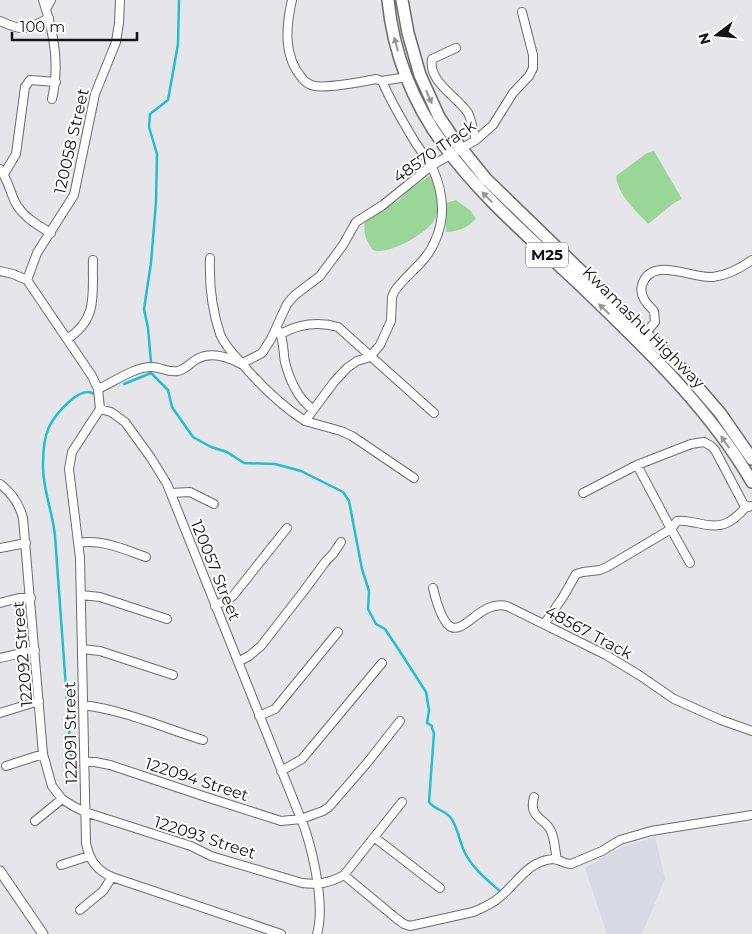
<svg xmlns="http://www.w3.org/2000/svg" width="752" height="934" viewBox="0 0 752 934" font-family="Montserrat,sans-serif">
<rect width="100%" height="100%" fill="#e6e6ea"/>
<path fill="#d8d9e4" d="M655,837l10,42 -23,55h-35l-22,-66 34,-20z"/>
<path fill="#99d697" d="M654,151l28,48 -8,4 -26,21c-12,-14 -30,-28 -32,-48l31,-23z
M431,175c4,12 9,30 5,42 -5,15 -48,39 -63,33 -7,-9 -12,-21 -6,-32l30,-16 12,-12z
M456,200l15,11 5,8c-8,8 -18,13 -30,13v-29z"/>
<g fill="none" stroke-linecap="round" stroke-linejoin="round">
<path stroke="#20bfd1" stroke-width="2.5" d="M151,362l-3,-34 -4,-19 7,-46 5,-61 1,-48 -8,-27 1,-13 18,-14 10,-56 1,-44
M124,384l27,-11 17,17 4,17 21,30 18,10 16,5 17,11 31,1 26,7 42,21 6,9 13,68 7,22 -1,18 8,15 9,5 14,21 27,42 3,18 -2,13 5,3
M432,728l2,5 -5,69c6,8 16,8 22,16 7,10 8,22 13,33 8,17 23,29 37,41
M71,757c-6,-74 -10,-147 -16,-221 -2,-23 -13,-49 -12,-72 0,-12 1,-26 6,-37 6,-12 31,-43 45,-33"/>
<g stroke="#6c6c6f" stroke-width="10">
<path id="minor" d="M43,0c11,33 17,65 9,99
M46,9l5,-9
M0,21c24,11 26,9 49,-3
M456,48l-24,11c-4,23 25,37 36,54 4,8 5,18 8,27
M382,81l25,-4
M0,169c7,9 10,22 15,33 7,14 22,23 36,31
M4,174l12,-20 9,-67 5,-7 26,2
M210,258c-1,26 2,52 10,76 4,9 11,18 18,25 20,24 41,45 67,62l29,-39 13,-14 10,-7 13,-4 10,-12 11,-24 1,-24 2,-5c12,-18 33,-30 41,-51 11,-24 8,-50 -3,-74 -5,-9 -12,-17 -17,-25 -12,-20 -24,-40 -33,-61l-6,-2c-15,3 -47,9 -61,7 -6,-1 -10,-4 -13,-8 -19,-22 -16,-52 -10,-78
M0,271l13,3 14,6 65,96 6,13 2,20
M27,280l10,-27 37,-58 21,-101 21,-52 3,-19 1,-23
M279,331c5,9 4,21 6,31 4,16 13,38 28,47
M281,334c17,-10 38,-13 57,-7l96,86
M643,336l12,-14 -1,-11c-7,-7 -15,-15 -12,-26 9,-30 50,-6 71,-8 14,-2 28,-9 39,-17
M67,339c32,-20 25,-46 26,-79
M98,389c16,-7 36,-22 53,-22 10,0 17,6 27,4 8,-2 12,-8 19,-12 15,-8 31,-2 44,5l21,-11 9,-14 16,-35 8,-9 25,-19 23,-31 13,-23 27,-17 48,-39 45,-26 17,-15 20,-32 16,-17 4,-8v-13l-11,-43
M100,409l-28,43 -3,17 11,89 6,285c3,16 10,27 26,34l169,57
M100,409l11,3 14,10 26,36 16,26 138,345c9,28 20,77 12,105
M305,421l36,10 11,5 62,42
M637,465l34,64 19,34
M0,484c12,9 19,19 23,34l20,236 9,32 10,13 11,7 12,6 106,34 20,10 91,27c16,2 28,0 42,-8l58,-73
M171,493l19,-1 24,12
M583,493l54,-28 54,-21 13,-2 7,4 4,4 29,55 4,2 4,-1
M78,543c24,-4 45,6 68,14
M0,548l26,-5
M433,588c20,83 37,9 74,18l99,49 33,20 35,24 47,21 31,11
M81,595l19,2 67,22
M0,603l19,-5h12
M215,606l18,-10 54,-68
M545,623l18,-26 13,-23 7,-2 17,-2 7,-3 64,-38 6,-8c7,-1 13,1 20,2 24,6 33,2 50,-17
M82,649l18,2 73,24
M0,658l35,-8
M238,662l11,-6 12,-10 42,-54 23,-31 7,-7 8,-12
M83,705c41,5 81,23 120,35
M0,713l39,-12
M259,716l16,-7 63,-77
M85,762h10l15,3 96,32 75,24 20,-2 22,-8 6,-4 38,-44 33,-42
M6,766l37,-12
M281,771l21,-12 80,-96
M534,797c-6,21 11,21 17,34 4,9 4,20 6,29
M35,821l27,-22
M374,837l66,51
M61,865l28,-9
M344,875l53,44 7,5 6,2 63,-14c10,-4 19,-8 27,-15 17,-14 28,-36 53,-38 6,0 11,5 18,5l31,-13 18,-11 31,-9 101,-16
M80,910l23,-19 9,-14"/>
</g>
<g stroke="#6c6c6f" stroke-width="11">
<path id="tertiary" d="M0,871l43,63"/>
</g>
<g stroke="#6c6c6f" stroke-width="14">
<path id="primary" d="M388,0c13,132 102,200 191,284 63,61 129,122 173,198
M402,0l6,33 12,42 19,42 17,25 30,37 197,191 37,43 32,46"/>
</g>
<use href="#minor" stroke="#fff" stroke-width="8"/>
<use href="#tertiary" stroke="#fff" stroke-width="9"/>
<use href="#primary" stroke="#fff" stroke-width="11"/>
</g>
<defs><path id="oneway-solid" d="M-6-.8H1V-3.2L6.5 0L1 3.2V.8H-6Z" transform="scale(1.25)"/></defs>
<g fill="#959596">
<use href="#oneway-solid" transform="translate(396 44) rotate(-105)"/>
<use href="#oneway-solid" transform="translate(429 97) rotate(66)"/>
<use href="#oneway-solid" transform="translate(487 197) rotate(-134)"/>
<use href="#oneway-solid" transform="translate(604 309) rotate(-136)"/>
<use href="#oneway-solid" transform="translate(725 442) rotate(-125)"/>
</g>
<g text-anchor="middle" stroke-width="4" stroke-linejoin="round" paint-order="stroke">
<rect fill="#fff" stroke="#5a5a5c" stroke-width="1" x="526" y="242.5" width="42" height="25" rx="4"/>
<g font-size="15" font-weight="bold" fill="#141416">
<text x="547" y="260">M25</text>
</g>
<g font-size="16" fill="#141416" stroke="#fff">
<text transform="translate(71 141) rotate(-77)" y="6">120058 Street</text>
<text transform="translate(434 151) rotate(-35)" y="6">48570 Track</text>
<text transform="translate(644 327) rotate(45)" y="6">Kwamashu Highway</text>
<text transform="translate(216 570) rotate(68)" y="6">120057 Street</text>
<text transform="translate(589 632) rotate(28)" y="6">48567 Track</text>
<text transform="translate(22 654) rotate(-95)" y="6">122092 Street</text>
<text transform="translate(70 733) rotate(-91)" y="6">122091 Street</text>
<text transform="translate(197 779) rotate(18)" y="6">122094 Street</text>
<text transform="translate(205 837) rotate(18)" y="6">122093 Street</text>
</g>
</g>
<g transform="translate(717 35) rotate(254)" stroke="#ffffff" stroke-width="4" paint-order="stroke">
<path d="M0-4L9 19L0 12L-9 19Z" fill="#141416"/>
<text y="-8" font-size="14" font-weight="bold" text-anchor="middle" fill="#141416">N</text>
</g>
<path d="M12 32v8h125v-8" fill="none" stroke="#141416" stroke-width="2.5"/>
<text x="20" y="32" font-size="15" fill="#141416" stroke="#ffffff" stroke-width="4" paint-order="stroke">100 m</text>
</svg>
